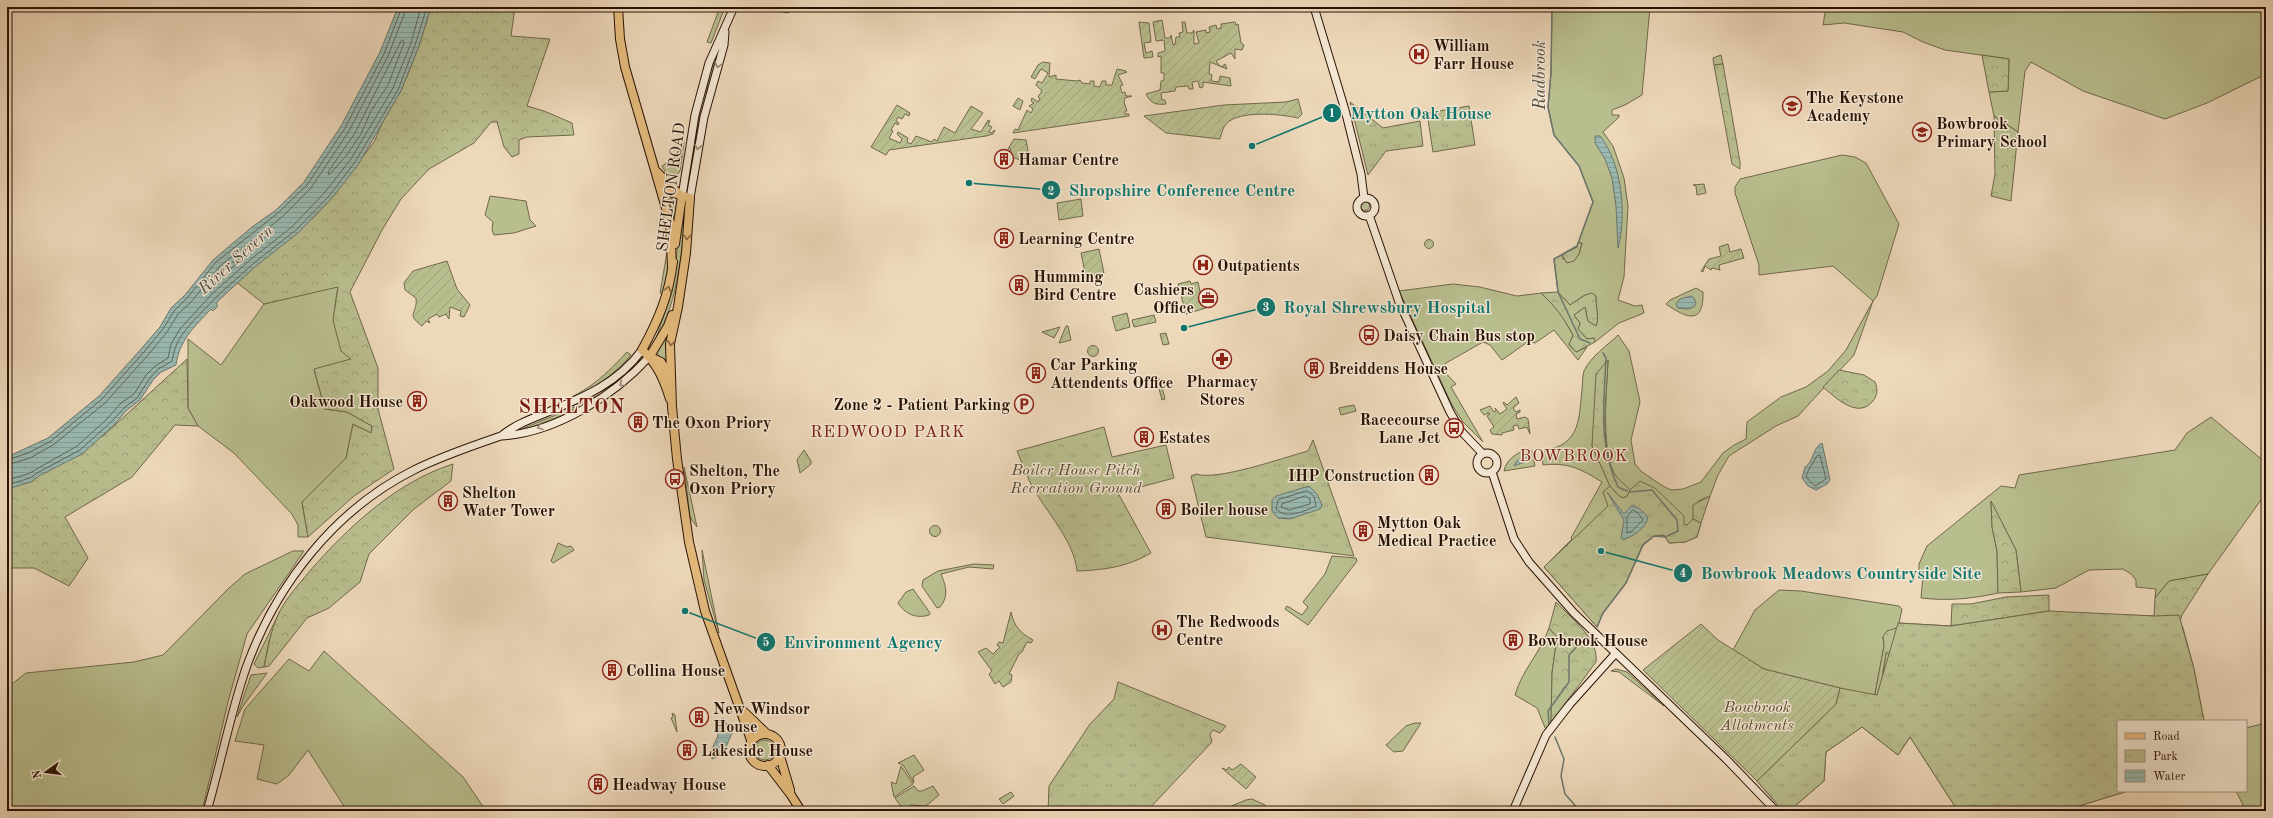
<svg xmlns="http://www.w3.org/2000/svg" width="2273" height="818" viewBox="0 0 2273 818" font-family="'Old Standard TT',serif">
<defs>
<pattern id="forest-crowns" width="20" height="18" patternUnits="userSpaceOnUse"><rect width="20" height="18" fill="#b9be8f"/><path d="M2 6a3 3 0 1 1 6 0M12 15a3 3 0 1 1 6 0" fill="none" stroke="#9fa27a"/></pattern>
<pattern id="park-tufts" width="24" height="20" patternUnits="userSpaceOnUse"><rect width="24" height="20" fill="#b9be8f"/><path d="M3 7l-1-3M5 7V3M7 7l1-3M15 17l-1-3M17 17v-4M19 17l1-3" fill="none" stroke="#9fa27a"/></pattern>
<pattern id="garden-furrows" width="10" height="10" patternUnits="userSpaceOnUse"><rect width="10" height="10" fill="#b9be8f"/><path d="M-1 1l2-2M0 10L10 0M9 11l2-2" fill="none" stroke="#9fa27a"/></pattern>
<pattern id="water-rules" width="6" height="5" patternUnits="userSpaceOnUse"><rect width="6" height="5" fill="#99b9b1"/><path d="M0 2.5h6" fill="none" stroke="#849e97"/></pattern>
</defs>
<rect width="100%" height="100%" fill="#edd8ba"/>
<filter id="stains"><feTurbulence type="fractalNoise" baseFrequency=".005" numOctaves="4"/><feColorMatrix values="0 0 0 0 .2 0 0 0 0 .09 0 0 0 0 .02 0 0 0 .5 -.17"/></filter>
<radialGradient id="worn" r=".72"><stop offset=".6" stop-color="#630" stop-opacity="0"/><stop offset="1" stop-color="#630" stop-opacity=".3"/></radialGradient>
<path fill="#b9be8f" stroke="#70684a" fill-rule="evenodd" d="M720,7h5l-14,36 -4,-1z
M1552,7h98l-8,88 -17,10 -13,5v5h7v2l-16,15 10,14 11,32 4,28 -4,71 -6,23 17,6 7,-1 2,8 -25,10 -24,19 -1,-4 -7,1 -9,-10 2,-6 -6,-8 11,-8 3,14 8,5c4,-8 -1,-21 0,-30l-11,-1 -15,10 -12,-13 -4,-33 8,-4 1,4 11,2 5,-7 3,-11h-4l15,-41 -14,-36 -25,-31 -6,-28 3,-34z
M1826,7h440v67l-59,29 -42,16 -82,-28 -52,-29 -6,9 -7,61 -24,-16 -5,-24 19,-1 1,-32 -64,-9 -22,-8 -20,-10 -59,-9 -21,2z
M719,44l2,1 -14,47h-3z
M1721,55l2,9 -9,1 -1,-7z
M684,142l-4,29 -7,9 -4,-2 -7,-12 12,-8z
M1842,155l13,2 11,6 33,61 -22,72 -4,5 -19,54 -56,61 -22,10 -47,30 -11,19 -8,21 -12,5 -5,18 8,4 -4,14 -12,5 -16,1 -5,-8 -10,1 -11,9 -17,38 -23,30 -6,14 -53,-60 28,-28 -1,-1 31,-56c-21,-13 -34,-20 -59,-17l-1,-11 3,-4c36,-5 34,-33 37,-61 1,-6 0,-13 2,-18 7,-15 23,-25 34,-36l11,16 9,41 2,10 -9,38 4,24 7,8 21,14 8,4 12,-1 18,-7 22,-29 11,-8 12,-6 1,-17 34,-25 25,-10 22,-16 18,-21 27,-49 -40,-35 -74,9v-10l-24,-72v-6l5,-8zM1608,361c-1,27 -11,113 18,125h-16l-18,-40z
M490,196l36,5 4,19 6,6 -22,7 -20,2 -2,-5 1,-8 -8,-7z
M667,196l10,6v21h-4z
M1360.5 206a4.5 4.5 0 1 1 9 0a4.5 4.5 0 1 1-9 0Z
M683,205c4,10 1,22 0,33 -4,38 -10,73 -29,106l18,-52z
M669,226l-2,53 -4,15 -3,-1 7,-41v-24z
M1453,284l27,3 37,9 24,-3 17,16 15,26 -4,10 7,7 11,-5 -9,13 -24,-30 -19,13 -6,-2 -27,19 -12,-15 -7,-3 -37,21 -4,6 14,15 -5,3 32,55 -20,-20 -11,-17 -53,-114z
M338,286c-6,39 -7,39 14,73l-38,11 11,39 22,3 25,14 -1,7 -18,-9 -7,34 -44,44 6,35h-10v-12l-6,-11 -58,-61 -36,-27 -10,-18v-69l33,26 43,-61z
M1696,288l7,4c1,34 -17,26 -37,12l4,-4z
M668,334h1l-2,33 -10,-14z
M627,352l4,3c-22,27 -52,41 -83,55l2,-3c37,-16 49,-25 77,-55z
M1160,379l5,20 -3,1 -5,-19z
M619,385c-34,20 -66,37 -105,47l54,-22z
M2211,417l55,46v30l-58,81 -39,7 -14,17 1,-9 -20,-2v-7l-5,-6 -8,-5 -34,1 -33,18 -35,4 -5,-42 -25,-48 1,25 5,24 1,42c-27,6 -50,8 -77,5l2,-22 -4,-3v-9l8,-18 74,-60 14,2 4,-13 156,-25 12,-17z
M1529,449l3,2 3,15 -31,5c2,-12 14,-19 25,-22z
M684,467l13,60 -7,-10z
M558,543l9,4 4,-1 3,4 -21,13 -2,-2z
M702,550l17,83 -15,-53z
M293,551h11l-57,83 -18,64 -27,113h-195v-123l19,-15 108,-11 29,-7 65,-66 17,-15z
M1332,556l24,2 1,3 -49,64 -23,-16 2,-3 15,9 6,-8 -5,-5 22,-28z
M974,564l20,1 -1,4 -24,-2 -28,7c5,12 8,22 -1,33l-3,1 -15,-22 1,-6 15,-9z
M913,589l17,24 -1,2c-13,4 -24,-1 -31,-12l8,-11z
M1779,590l22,1 98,15 3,3 -3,14 84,5 18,-10 48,-7 103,16 31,1 11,41 10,52h-86v70h10l-66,20h-104l-48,-74 -12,18 -36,-28 -36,25 -2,29 -35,30h-6l-26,-30 79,-77 4,-16 -76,-19 -31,-19 22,-40zM1883,637l3,16 -6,43 -5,-2 9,-48z
M280,611l-11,30 -5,26 -6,1 -4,-4z
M1549,628l8,9 -5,36 -1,50 -5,7 -9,-22 -22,-13c7,-25 26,-43 34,-67z
M324,651l139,126 23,34h-139l-39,-61 -19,25 -12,9 -20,-5 7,-34 -29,-4 10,-32 44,-50 20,12z
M1616,669l11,3 37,34 -45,-34 -8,-1z
M267,673l-24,33 -6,11 14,-42z
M672,713l3,2 2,17 -6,-14 2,-1z
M1415,723h6l-18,28 -9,1 -8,-7 20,-19z
M2266,723v88h-20l-10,-20h10v-63z
M755 750a10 10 0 1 1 20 0a10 10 0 1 1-20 0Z
M914,755l10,15 -11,7 1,6 -11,-18 -5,-2z
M901,766l12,18 -19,13 -3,-15 5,2z
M914,786l4,5h4l11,-5 6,9 -13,11 -16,-1 -1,4 -9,-4 -5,-7z
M1252,799l13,6 1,6 -58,-1 16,-1 22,-9z"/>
<path fill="url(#forest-crowns)" stroke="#70684a" d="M431,7h84l-4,29 39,3 -23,67 17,5 28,12 2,12 -47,2 -8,3v14l-7,3 -8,-10 -7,-25h-6l-17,21 -45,26 -28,30 -19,31 -32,62 28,76v41l16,60 -40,27 -46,41 -6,-35 44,-44 7,-34 18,9 1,-7 -25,-14 -22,-3 -11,-40 37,-10 -10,-8 -8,-31 5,-33 -74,17 -29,-23 78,-63 19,-20 42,-56 11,-25 16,-26 18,-45z
M759,7h34l-5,6z
M1982,55l27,4 -1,32 -19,1z
M1723,64l17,98v7l-8,-5 -18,-99z
M1994,116l24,16 -7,69 -20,-5 4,-22z
M1578,243h4l-3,11 -5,7 -7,2 -5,-8 15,-8z
M1558,292l12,13 15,-10 7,-2 4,3c-1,9 4,22 0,30l-8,-5 -3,-14 -11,8 6,8 -2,6 9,10 7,-1 1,4 -19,10 -7,-8 4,-9c-9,-17 -18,-29 -32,-42z
M187,359l1,49 10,18 -23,-1 -43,52 -67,40 23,41 -19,28 -35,-18h-27v-79l97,-54z
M1608,360c-1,32 -8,80 4,109 4,10 11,13 18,21l-3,7 -4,1 -5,-3 -8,-9 -18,-40 4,-72z
M1839,370l25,5 11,7c3,8 3,13 -3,20 -15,17 -37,-5 -49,-15z
M453,464l-2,17 -37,28 -45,45 -9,28 -31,26 -22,10 -38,48 -5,1c4,-19 7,-39 16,-56 7,-14 19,-27 29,-39 38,-44 87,-90 144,-108z
M1710,496l-9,27 -8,-4v-14z
M1991,501l25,49 5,42 -23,1 -1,-42 -5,-24z
M2208,574l-26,41 -2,7 3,6h-31l-27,-13 29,1 1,-18 14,-17z
M2049,595v16l-98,15 1,-22h19l35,-7z
M1556,602c15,16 43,37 40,60l-45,61 1,-50 5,-36 -8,-9z
M1896,628l2,5 1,21 -13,-1 -7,44 -4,-3 9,-48 -1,-10 4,-5z"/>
<path fill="url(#park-tufts)" stroke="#70684a" d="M1350,102l33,26 37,-7 3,25 -37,5 -18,24z
M1469,106l6,39 -42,7 -6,-39z
M1354,405l2,6 -15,4 -2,-7z
M1104,427l8,30 54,-12 8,33 -56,15 33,60c-24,14 -47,17 -74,18 -3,-31 -31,-59 -45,-85 -6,-11 -10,-23 -15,-35z
M1313,440l41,116 -148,-19 -15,-61 5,-2c22,7 86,-16 112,-23z
M804,450l7,11v3l-11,9 -3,-13z
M1640,481l15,7 29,28v8l3,1 6,-6 8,4 -4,14 -12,5 -16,1 -5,-8 -10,1 -11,8 -17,39 -23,30 -6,14 -53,-60 64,-61 -5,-14 7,-6 8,9 5,3 4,-2 3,-6z
M929.5 531a5.5 5.5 0 1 1 11 0a5.5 5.5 0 1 1-11 0Z
M2049,611l106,5 24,-1 15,54 10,52h-86v70h10l-66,20h-104l-48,-74 -12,18 -36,-28 -36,25 -2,29 -35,30h-6l-26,-30 79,-77 4,-16 37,7 21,-72 53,3z
M1118,682l108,44 -6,7 -7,-3 -3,4 2,8 -65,69h-99l1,-25 41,-62 24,-25z"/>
<path fill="url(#garden-furrows)" stroke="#70684a" d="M1162,20l3,18h5l1,-3 2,10 2,-1 1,-7h4l-1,-4 4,-1 -1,-10h3l2,11h5l2,-3v14l5,-1 -3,-11 10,-2v3l4,-1 -1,-5 7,-2 1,4 4,-1v-4l14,-2 1,3 2,-1 3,19 3,2 -2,5 -7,-1v10l-4,-6 -15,8 5,6 4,-3 2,5 -17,-7 -1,12 3,1 -1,6 8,1 1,-6 10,2 1,8 -28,-4v5l-3,1 -2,-7 -6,1 1,7h-4l-1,-3 -12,1 -1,4 -14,2 1,7h3l1,4c-10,1 -15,0 -20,-10l14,-4 1,-9 3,-1v-7h-3v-17l-3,1v-4l7,-2 -1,-11 -8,1 -3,-19z
M1139,22l10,1 2,19 -7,1 2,10 6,-2 1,6 -9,1z
M1043,62l7,1 -1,14 7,-2v4l21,2 3,-1 2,3 8,1v-3h4v5l6,1 2,-6h4v4h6l5,-16 9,2 1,1 -9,3 5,10 -3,1 2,7 3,-1 1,4h6l-7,2 -1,4 3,9h-2v3h4v2l-116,17 2,-4 3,1 9,-20 4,3 2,-4 -4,-3 5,-3 -3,-2 1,-3 6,4 2,-3 -2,-2 4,-6 -6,-6 2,-4 4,2 6,-10 -7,-4 -6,10 -4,-2 7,-12z
M1018,98l5,3 -3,9 -7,-4z
M1298,99l4,15 -4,4c-17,-4 -65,-9 -74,9 -2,4 -3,8 -4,12l-54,-6 -22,-17 80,-11 62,-3z
M897,105l13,8 -1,3 -4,-2 -3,5 -4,-2 -2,4 3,2 -1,2 -3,-2 -4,7 2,1 -4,7 11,5 2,-4 -5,-5 1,-2 10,6 -1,4 4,2 5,-8 16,6 2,-3 3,2 7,-14 11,6 16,-27 12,7 -12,16 10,3 7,-12 2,1 -2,4 4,2 -3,5 2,1 4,-3 -2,4 -7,2 -97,14 -3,5 -15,-8z
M1014,139l12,1 2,11 -5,10 -11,-4 -2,-9 -2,1z
M1704,184l2,9 -9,2 -1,-9 -3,-1z
M1081,199l2,17 -24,4 -2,-17z
M1424.5 244a4.5 4.5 0 1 1 9 0a4.5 4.5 0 1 1-9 0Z
M1728,244l2,8 11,-3 3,9 -25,7 1,5 -8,-2 -1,2 -6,-4 -2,6 -2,-1 8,-12 12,-3 -2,-9z
M1099,249l5,24 -18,4 -5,-24z
M447,261l10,28 13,16 -6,12 -4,-1 1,-5 -11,-4 -1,12 -3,-5 -7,3 -2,-3 -9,5 2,4 -4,-2 -4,5c-17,-13 -4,-12 -6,-28l-11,-8 -1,-7 9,-12z
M1190,281l1,3 7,-2 5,24h2l1,2 -20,6 -8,-30z
M1127,313l3,14 -14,4 -4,-14z
M1154,315l2,7 -22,5 -2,-7z
M1066,326h2l3,14 -12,3z
M1060,327l-6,11 -12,-6z
M1166,333l3,11 -6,1 -3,-11z
M1087.5 351a5.5 5.5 0 1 1 11 0a5.5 5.5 0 1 1-11 0Z
M1516,397l3,6 -6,5 3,4 4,-2v2l-4,2 1,5 8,-2 3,2 2,15 -3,-7 -8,2 -1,-4 -5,1 1,4 -12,3v2l-10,-1 -2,-4 4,-3 -7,-11 3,-2 -1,-1 -5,2 -4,-5 10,-4 4,6 2,-1 -1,-3 5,6 7,-5 -4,-6 1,-1 3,3z
M1011,612c3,14 9,21 22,28l-2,3 -4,-1 -5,10 -3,2 -10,20 3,1 -1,7 -8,5 -4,-6 -4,3 -6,-10 3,-3 -14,-19 8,-4 7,6 7,-7 -3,-2 2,-3 4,1z
M1701,624l17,16 46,29 76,19 -4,16 -79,77 -114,-111z
M1241,764l15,13 -10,12 -24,-21 5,2 2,-3 3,3z
M1011,792l3,4 -11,8 -4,-5z"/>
<path fill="url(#water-rules)" stroke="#6c766c" d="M398,7h33l-12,39 -18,45 -43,74 -26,33 -34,35 -42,33 -38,35 -2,3 2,2 -5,5 -2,-2c-17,18 -32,32 -35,56l-15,7 -8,8 -13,20 -13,10 -13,15 -32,29 -43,22 -8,6 -24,7v-32l41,-19 51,-42 42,-47 19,-22 11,-19 14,-13 28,-35 39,-33 24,-17 28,-28 37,-56 39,-74z
M1595,136h5c22,27 27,79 18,112l-2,-42 -4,-28 -7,-19 -10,-16z
M1691,296l3,2 2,5 -2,4 -6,2 -10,-1 -2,-4 4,-5z
M1822,443l8,37 -3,4 -11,6 -8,-4 -6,-8 3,-11c9,-5 7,-19 17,-24z
M1527,454v7l-13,5 2,-4z
M1309,486l8,8 5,11 -2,4 -30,10 -12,-1 -6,-7v-11l4,-4z
M1607,492l17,22 8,-9 8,4 8,8c-2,12 -15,19 -25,23l-2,-2 3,-18z
M723,718l9,15 -9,21 -11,5 -1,-8 7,-15 -1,-13z"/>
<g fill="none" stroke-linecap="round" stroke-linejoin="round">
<path stroke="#60665a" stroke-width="1" d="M403,40l1,3 -16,42 -17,26 -10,23 -15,22 -17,19 -1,-3 27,-39 46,-92z
M237,259l2,1v2l-15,12v-4z
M1820,455l6,24 -11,7 -9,-9c2,-8 7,-14 11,-21z
M7,460l21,-7 23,-12 51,-42 42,-47 19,-23 11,-18 14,-14 28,-35 62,-49 29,-28 38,-57 39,-74 18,-47
M7,465l23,-7 23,-13 52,-42 43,-48 19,-23 11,-18 14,-13 28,-35 62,-49 29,-29 38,-57 14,-27 25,-48 19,-49
M7,480l21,-6 49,-28 30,-27 14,-16 13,-9 12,-19 9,-9 13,-8 3,-14 9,-15 32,-35 39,-35 42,-33 32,-34 26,-33 42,-71 18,-45 10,-36
M7,485l23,-7 7,-5 43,-23 31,-28 14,-15 12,-9 13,-20 8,-9 14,-8c1,-5 2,-10 4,-15 7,-18 27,-34 39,-48l39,-35 42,-33 33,-34 26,-34 43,-72 17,-45 12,-38
M1307,491l7,5 2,10c-11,5 -30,14 -40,3l2,-9z
M1306,496l4,3v5l-21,6 -8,-3 1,-3z
M1633,510l5,3 5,7 -11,11 -5,2v-16z"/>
<path stroke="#6c766c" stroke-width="1.5" d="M1552,7l-1,66 -3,34 6,28 25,31 14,36 -16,44 -23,13 4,33 22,47 10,4
M1603,353l3,5c-2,45 -8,87 12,129l9,4
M1597,627l6,-14 23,-30 17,-38 11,-9 11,1 13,-6 -1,-11 -25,-30 -22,2
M1549,725l-1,-14 21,-29v-27l17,-18
M1555,737l9,22 -3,17 4,18 15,17"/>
<g stroke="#281204" stroke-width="9">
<path id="secondary" d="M1314,7l31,103 16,64 3,24
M682,196l13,-81 14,-52 25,-56
M690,198l14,-81 20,-72 1,-13
M1357 207a9 9 0 1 1 18 0a9 9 0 1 1-18 0Z
M1369,215l30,87 51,110 11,19 21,22
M501,436c15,-12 30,-17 47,-24 36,-15 70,-29 94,-62
M1477 463a10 10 0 1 1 20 0a10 10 0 1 1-20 0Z
M1492,472l22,67 15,23 45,51 152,146 50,52
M207,811c14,-48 23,-96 39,-143 30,-83 88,-158 168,-198 28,-14 58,-24 87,-34 54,-3 113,-40 149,-80
M1513,811l33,-76 24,-31 45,-50"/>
</g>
<g stroke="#281204" stroke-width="10">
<path id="primary" d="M618,7l2,32 5,28 45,155 2,45
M657,172l23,23
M661,187l8,5 21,6 -4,55 -8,54 -8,37 2,63 5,52 12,83 16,69 46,129
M675,244l7,-48
M650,356l18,-30 4,-11
M650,357l11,5 10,18
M670,399c-6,-19 -13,-36 -28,-49 16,-29 27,-55 31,-88
M742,710l24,23
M749 750a16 16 0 1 1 32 0a16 16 0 1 1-32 0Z
M780,756l10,34
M768,765l23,30 10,16"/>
</g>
<use href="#secondary" stroke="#f3e6d2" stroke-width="7"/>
<use href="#primary" stroke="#e6bc7d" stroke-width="8"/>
</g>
<defs><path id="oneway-chevron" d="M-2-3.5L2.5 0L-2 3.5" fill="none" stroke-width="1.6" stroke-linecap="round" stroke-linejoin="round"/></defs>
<g stroke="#988775">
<use href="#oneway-chevron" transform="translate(718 65) rotate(106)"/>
<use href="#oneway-chevron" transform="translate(698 147) rotate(101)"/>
<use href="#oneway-chevron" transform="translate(622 384) rotate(142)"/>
<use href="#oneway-chevron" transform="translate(540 427) rotate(160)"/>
</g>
<g stroke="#876740">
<use href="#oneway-chevron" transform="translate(687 237) rotate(94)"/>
<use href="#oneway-chevron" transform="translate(668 289) rotate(-75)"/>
<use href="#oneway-chevron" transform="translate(671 343) rotate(96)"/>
</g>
<defs>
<g id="hospital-ring" transform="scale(1)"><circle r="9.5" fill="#f3e6d2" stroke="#8f2418" stroke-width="1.5"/><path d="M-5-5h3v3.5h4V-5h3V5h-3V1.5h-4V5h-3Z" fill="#8f2418"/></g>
<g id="school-ring" transform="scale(1)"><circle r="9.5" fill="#f3e6d2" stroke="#8f2418" stroke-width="1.5"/><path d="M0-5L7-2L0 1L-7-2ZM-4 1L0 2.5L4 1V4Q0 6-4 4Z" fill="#8f2418"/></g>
<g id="building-ring" transform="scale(1)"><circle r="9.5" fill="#f3e6d2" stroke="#8f2418" stroke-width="1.5"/><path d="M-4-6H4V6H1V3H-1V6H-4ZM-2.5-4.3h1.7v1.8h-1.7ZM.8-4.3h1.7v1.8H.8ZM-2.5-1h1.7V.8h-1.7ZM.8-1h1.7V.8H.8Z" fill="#8f2418"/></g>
<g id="office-ring" transform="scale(1)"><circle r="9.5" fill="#f3e6d2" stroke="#8f2418" stroke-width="1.5"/><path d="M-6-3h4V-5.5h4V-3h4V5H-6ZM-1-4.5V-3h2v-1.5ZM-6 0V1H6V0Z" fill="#8f2418"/></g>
<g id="bus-ring" transform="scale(1)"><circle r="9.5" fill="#f3e6d2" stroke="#8f2418" stroke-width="1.5"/><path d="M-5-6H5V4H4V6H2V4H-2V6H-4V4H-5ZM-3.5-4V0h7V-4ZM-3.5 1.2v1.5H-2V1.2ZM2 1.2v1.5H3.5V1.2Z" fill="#8f2418"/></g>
<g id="pharmacy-ring" transform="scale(1)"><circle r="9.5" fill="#f3e6d2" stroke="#8f2418" stroke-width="1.5"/><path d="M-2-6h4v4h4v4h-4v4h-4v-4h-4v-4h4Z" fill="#8f2418"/></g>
<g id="parking-ring" transform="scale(1)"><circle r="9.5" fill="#f3e6d2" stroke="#8f2418" stroke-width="1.5"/><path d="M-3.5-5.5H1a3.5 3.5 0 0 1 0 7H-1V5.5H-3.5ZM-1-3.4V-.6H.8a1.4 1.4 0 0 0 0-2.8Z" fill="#8f2418"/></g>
</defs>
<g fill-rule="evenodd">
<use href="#hospital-ring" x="1419" y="54"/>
<use href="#school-ring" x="1792" y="106"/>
<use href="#school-ring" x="1922" y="132"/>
<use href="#building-ring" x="1004" y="159"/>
<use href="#building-ring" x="1004" y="238"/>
<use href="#hospital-ring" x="1203" y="265"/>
<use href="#building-ring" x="1019" y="285"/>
<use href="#office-ring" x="1208" y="298"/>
<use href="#bus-ring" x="1369" y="335"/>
<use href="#pharmacy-ring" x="1222" y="359"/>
<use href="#building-ring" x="1314" y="368"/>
<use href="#building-ring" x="1036" y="373"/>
<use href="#building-ring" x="417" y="401"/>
<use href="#parking-ring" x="1024" y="404"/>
<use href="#building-ring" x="638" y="422"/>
<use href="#bus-ring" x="1454" y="428"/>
<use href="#building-ring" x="1144" y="437"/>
<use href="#building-ring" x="1429" y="475"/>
<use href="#bus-ring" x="675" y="479"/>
<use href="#building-ring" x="448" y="501"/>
<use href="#building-ring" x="1166" y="509"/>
<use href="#building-ring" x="1363" y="531"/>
<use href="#hospital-ring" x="1162" y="630"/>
<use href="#building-ring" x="1513" y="640"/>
<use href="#building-ring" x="612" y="670"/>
<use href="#building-ring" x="699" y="717"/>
<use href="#building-ring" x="687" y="750"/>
<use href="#building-ring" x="598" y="784"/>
</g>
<g text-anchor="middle" stroke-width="3" stroke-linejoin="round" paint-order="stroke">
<g font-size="16" font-weight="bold" fill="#281204" stroke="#f3e6d2" text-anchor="start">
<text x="1433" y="51">William<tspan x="1433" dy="18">Farr House</tspan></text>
<text x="1806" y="103">The Keystone<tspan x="1806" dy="18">Academy</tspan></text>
<text x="1936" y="129">Bowbrook<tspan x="1936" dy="18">Primary School</tspan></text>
<text x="1018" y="165">Hamar Centre</text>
<text x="1018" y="244">Learning Centre</text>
<text x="1217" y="271">Outpatients</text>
<text x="1033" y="282">Humming<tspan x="1033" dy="18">Bird Centre</tspan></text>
<text x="1194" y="295" text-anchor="end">Cashiers<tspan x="1194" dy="18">Office</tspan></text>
<text x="1383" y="341">Daisy Chain Bus stop</text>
<text x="1050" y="370">Car Parking<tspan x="1050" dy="18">Attendents Office</tspan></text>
<text x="1328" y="374">Breiddens House</text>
<text x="1222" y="387" text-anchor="middle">Pharmacy<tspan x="1222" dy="18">Stores</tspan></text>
<text x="403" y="407" text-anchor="end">Oakwood House</text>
<text x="1010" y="410" text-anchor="end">Zone 2 - Patient Parking</text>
<text x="1440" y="425" text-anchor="end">Racecourse<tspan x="1440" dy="18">Lane Jct</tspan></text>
<text x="652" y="428">The Oxon Priory</text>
<text x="1158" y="443">Estates</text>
<text x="689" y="476">Shelton, The<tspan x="689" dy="18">Oxon Priory</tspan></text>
<text x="1415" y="481" text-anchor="end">IHP Construction</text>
<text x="462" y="498">Shelton<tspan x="462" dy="18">Water Tower</tspan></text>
<text x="1180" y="515">Boiler house</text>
<text x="1377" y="528">Mytton Oak<tspan x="1377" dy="18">Medical Practice</tspan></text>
<text x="1176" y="627">The Redwoods<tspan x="1176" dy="18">Centre</tspan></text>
<text x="1527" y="646">Bowbrook House</text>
<text x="626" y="676">Collina House</text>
<text x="713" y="714">New Windsor<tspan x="713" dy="18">House</tspan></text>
<text x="701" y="756">Lakeside House</text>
<text x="612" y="790">Headway House</text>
</g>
<g font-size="16" fill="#281204" stroke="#f3e6d2">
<text transform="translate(670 187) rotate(-82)" y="6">SHELTON ROAD</text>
</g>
<g font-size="16" font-style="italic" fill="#5b4e35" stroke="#f3e6d2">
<text x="1076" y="475">Boiler House Pitch<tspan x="1076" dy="18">Recreation Ground</tspan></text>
<text x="1757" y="712">Bowbrook<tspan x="1757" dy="18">Allotments</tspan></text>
</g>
<g font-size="17" font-style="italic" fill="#504c41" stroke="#f3e6d2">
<text transform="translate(1539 75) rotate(-90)" y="6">Radbrook</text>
<text transform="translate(235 259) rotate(-42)" y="6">River Severn</text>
</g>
<g font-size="17" letter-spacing="1" fill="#7a1f14" stroke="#f3e6d2">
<text x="888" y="437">REDWOOD PARK</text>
<text x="1574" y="461">BOWBROOK</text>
</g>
<g font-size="20" font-weight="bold" letter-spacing="1" fill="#7a1f14" stroke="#f3e6d2">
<text x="572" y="413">SHELTON</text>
</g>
</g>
<path fill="none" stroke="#0f766e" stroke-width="1.5" d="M1252 146L1332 113M969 183L1051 190M1184 328L1266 307M1601 551L1683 573M685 611L766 642"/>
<g fill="#0f766e" stroke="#f3e6d2" stroke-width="1.5">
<circle cx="1252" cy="146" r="4"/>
<circle cx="969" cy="183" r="4"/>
<circle cx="1184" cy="328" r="4"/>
<circle cx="1601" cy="551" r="4"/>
<circle cx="685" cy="611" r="4"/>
<circle cx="1332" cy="113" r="10"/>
<circle cx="1051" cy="190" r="10"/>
<circle cx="1266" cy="307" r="10"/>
<circle cx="1683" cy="573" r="10"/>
<circle cx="766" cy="642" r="10"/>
</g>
<g font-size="12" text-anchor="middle" font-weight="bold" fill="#fff">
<text x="1332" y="117">1</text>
<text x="1051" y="195">2</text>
<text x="1266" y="311">3</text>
<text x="1683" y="577">4</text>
<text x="766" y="646">5</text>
</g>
<g font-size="17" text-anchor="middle" font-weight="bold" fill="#0f766e" stroke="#f3e6d2" stroke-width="3" stroke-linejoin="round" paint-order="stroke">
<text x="1421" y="119">Mytton Oak House</text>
<text x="1182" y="196">Shropshire Conference Centre</text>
<text x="1387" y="313">Royal Shrewsbury Hospital</text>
<text x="1841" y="579">Bowbrook Meadows Countryside Site</text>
<text x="863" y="648">Environment Agency</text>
</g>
<rect width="2273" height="818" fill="none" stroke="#edd8ba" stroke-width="24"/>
<rect x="8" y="8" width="2257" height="802" fill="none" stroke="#281204" stroke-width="2"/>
<rect x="12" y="12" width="2249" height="794" fill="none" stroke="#281204"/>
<rect x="2117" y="720" width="130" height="72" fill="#f3e6d2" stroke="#a29180"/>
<rect x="2125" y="733" width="20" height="6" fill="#e6bc7d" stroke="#a29180"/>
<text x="2153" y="740" font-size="12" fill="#281204">Road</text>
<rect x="2125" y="750" width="20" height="12" fill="url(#park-tufts)" stroke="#a29180"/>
<text x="2153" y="760" font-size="12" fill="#281204">Park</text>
<rect x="2125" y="770" width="20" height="12" fill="url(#water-rules)" stroke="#a29180"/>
<text x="2153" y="780" font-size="12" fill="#281204">Water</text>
<g transform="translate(46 772) rotate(256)" stroke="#f3e6d2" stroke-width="3" paint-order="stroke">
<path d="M0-3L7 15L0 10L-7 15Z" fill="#281204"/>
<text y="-6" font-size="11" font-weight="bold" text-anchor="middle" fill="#281204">N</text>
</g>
<rect width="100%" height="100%" filter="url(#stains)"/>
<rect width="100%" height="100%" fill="url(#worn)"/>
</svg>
